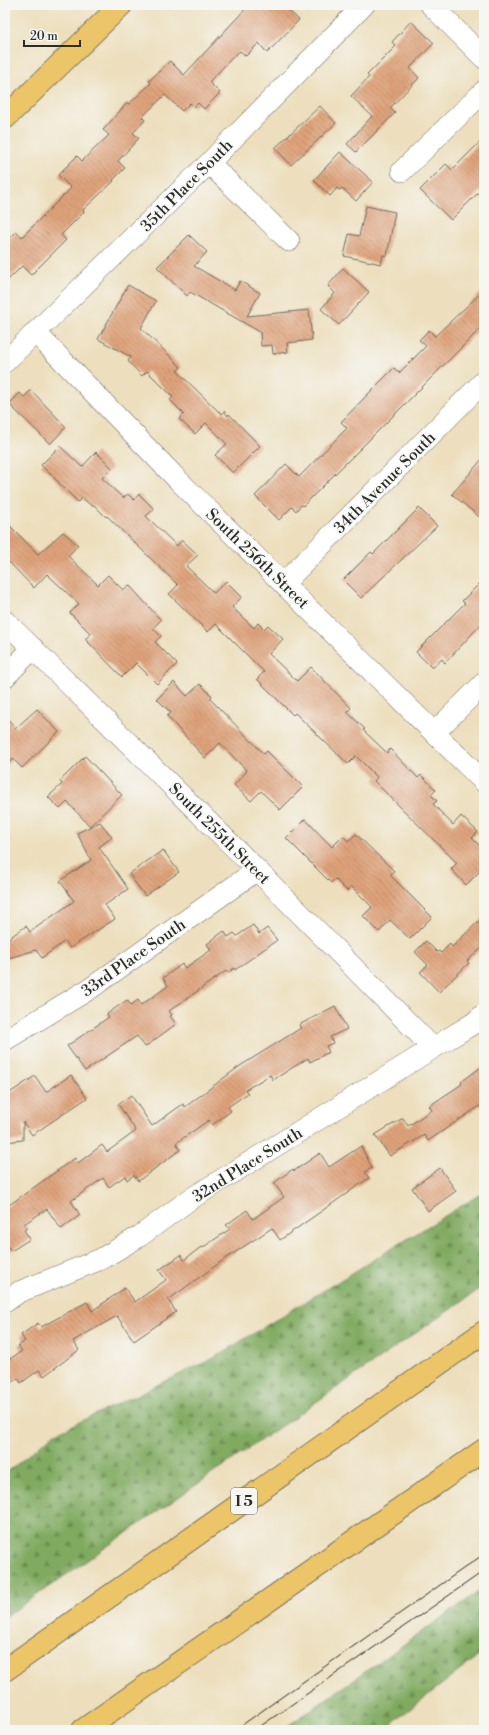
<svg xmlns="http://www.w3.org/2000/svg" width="489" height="1735" viewBox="0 0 489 1735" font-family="'Libre Bodoni',serif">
<defs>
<pattern id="forest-firs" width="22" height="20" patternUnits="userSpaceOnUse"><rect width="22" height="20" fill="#80aa60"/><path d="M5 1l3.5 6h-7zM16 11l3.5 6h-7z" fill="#698b4f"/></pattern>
<pattern id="building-back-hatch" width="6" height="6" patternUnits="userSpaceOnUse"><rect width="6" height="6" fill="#dfa37b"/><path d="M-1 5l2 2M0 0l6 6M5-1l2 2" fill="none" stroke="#b58565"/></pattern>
</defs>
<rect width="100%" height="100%" fill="#f6f6f2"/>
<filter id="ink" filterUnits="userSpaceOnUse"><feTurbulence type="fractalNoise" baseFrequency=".025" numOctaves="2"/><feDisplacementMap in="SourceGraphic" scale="8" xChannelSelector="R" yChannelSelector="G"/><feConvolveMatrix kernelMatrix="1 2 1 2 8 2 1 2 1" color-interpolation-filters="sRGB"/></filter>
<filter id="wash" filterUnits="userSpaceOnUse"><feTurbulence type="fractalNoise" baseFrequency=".012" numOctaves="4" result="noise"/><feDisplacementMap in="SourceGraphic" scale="16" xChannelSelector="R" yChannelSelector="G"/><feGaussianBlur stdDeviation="0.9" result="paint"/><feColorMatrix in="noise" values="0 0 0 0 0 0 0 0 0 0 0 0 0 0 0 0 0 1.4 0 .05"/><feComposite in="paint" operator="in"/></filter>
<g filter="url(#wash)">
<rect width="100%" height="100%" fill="#eddfbd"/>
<path fill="url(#forest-firs)" stroke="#566a46" d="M484,1192v94l-479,331v-143l49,-40 158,-75z
M484,1588v64l-91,70 -2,8h-109z"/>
<g id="blocks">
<path fill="url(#building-back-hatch)" d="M249,5h34l16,15 -32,33 -8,-10 -13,13 -6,-5 -8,7 -23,24 11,11 -16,16 -6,-6 -4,4 -4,-4 -8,8 -17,-16 -23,22 3,3 -12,13 6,5 -21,23 7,7 -12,12 1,1 -31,29 1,2 -23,23 5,5 -35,35 -9,-9 -17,17v-40l11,-11 6,5 49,-49 -13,-13 19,-19 5,5 27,-26 -6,-5 24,-27 2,1 22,-21 -2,-2 21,-20 14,14z
M411,21l23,22 -24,25 9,10 -29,30 5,5 -39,39 -9,-8 25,-28 -21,-20 18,-19 -2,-2 29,-29 -4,-4z
M320,106l16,17 -45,42 -16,-17z
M484,138v49l-33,33 -31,-30 26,-26 6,6z
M340,152l33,30 -17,19 -14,-13 -2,2 -3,-2 -7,8 -16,-16z
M366,206l29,6 -8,44 -4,-1 -2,9 -37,-8 5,-22 10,2z
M189,235l18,17 -13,14 41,24 5,-9 20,12 -13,23 62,-6 3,30 -25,3 1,9 -15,2 -1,-9 -11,1 -1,-14 -70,-40 -3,4 -30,-29z
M343,268l26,24 -30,33 -18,-16 14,-16 -7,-7z
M128,285l28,16 -15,27 40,39 -4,4 44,43 3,-3 4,5 1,-2 31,32 -27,27 -18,-18 12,-11 -21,-21 -11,11 -16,-15 5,-5 -14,-14 3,-3 -26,-26 -5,5 -14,-15 3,-4 -33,-18z
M484,290v35l-181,181 -2,-1 -5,6 -4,-4 -13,13 -24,-24 31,-32 13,13 48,-49 -6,-6 30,-31 23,-23 5,5 27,-27 -7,-6 10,-10 6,6z
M31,390l35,37 -16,17 -41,-40 11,-11 4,4z
M60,446l22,21 14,-15 16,16 -10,10 21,20 5,-4 6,6 5,-6 15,15 -8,7 31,30 5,-6 16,15 -12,11 28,27 12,-12 16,16 -10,10 22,21 4,-5 6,6 4,-4 15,14 -14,15 28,27 14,-14 40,41 -4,4 18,17 -2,1 24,23 3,-4 28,29 3,-3 15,15 -5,5 6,6 -4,3 20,21 8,-9 17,16 -6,6 12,12v17l-18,18 -15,-16 6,-6 -83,-82 3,-4 -21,-21 -8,8 -53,-51 -2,2 -36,-36 7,-7 -48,-48 -8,8 -39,-38 9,-9 -71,-69 -1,1 -12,-12 -2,1 -10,-8 -4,4 -37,-37z
M484,457v64l-32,-27z
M419,508l18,18 -76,72 -18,-18 28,-28 2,2z
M5,521l33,33 25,-22 15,13 -10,11 30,29 10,-10 15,15 6,-5 32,35 -8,8 8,8 -6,6 22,22 -20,20 -21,-21 -14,14 -37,-38 6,-5 -21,-21 9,-9 -32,-30 -13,14 -29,-30z
M484,579v42l-39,42 -3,-4 -10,9 -16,-16 49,-49 -3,-2z
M174,682l13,14 13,-12 12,12 -2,3 54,55 3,-3 36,36 -23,23 -19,-19 -10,10 -17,-16 13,-14 -27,-28 -15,15 -38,-42 4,-3 -14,-14z
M37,709l22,23 -37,36 -9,-9 -8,8v-51l11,12z
M85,756l37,39 -32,31 -23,-24 -7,7 -12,-12 14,-13 -2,-3z
M305,819l27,28 11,-11 5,5 8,-7 38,37 -4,4 42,42 -22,22 -20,-19 -11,12 -16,-16 9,-9 -21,-21 -4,5 -12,-12 -4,4 -45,-45z
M100,822l12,15 -13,10 29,42 -23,16 10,14 -45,29 -5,-7 -23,17 -6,-8 -31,9v-18l21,-15 4,6 44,-31 -14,-20 31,-21 -14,-27z
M163,850l16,22 -34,24 -16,-22z
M484,916v30l-17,15 2,2 -30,29 -19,-20 8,-7 -13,-13 11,-11 11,11 2,-1 2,2 9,-9 2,3z
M253,925l6,9 8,-6 10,12 -42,30 -1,-2 -6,5 -2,-2 -57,40 3,4 -2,1 6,8 -31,23 -8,-11 -52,35 -18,-25 42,-29 -2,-3 20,-14 4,5 7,-5 3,5 27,-19 -5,-8 19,-14 3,4 26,-18 -4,-6 17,-13 4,6 6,-4 3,3z
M335,1006l12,23 -17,8 3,6 -7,3 3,6 -19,10 -2,-4 -35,22 -3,-5 -25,15 3,3 -20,14 3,4 -19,14 -3,-5 -33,23 4,7 -42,31 -4,-6 -7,5 -2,-4 -16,11 -6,-9 -32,23 9,14 -19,14 -14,-20 -23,15 3,4 -3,2 6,9 -19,12 -6,-9v-34l70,-50 3,5 24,-18 5,7 29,-21 -18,-27 13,-9 21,31 31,-22 2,3 55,-41 61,-38 -2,-3z
M484,1065v38l-56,38 -4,-6 -34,21 -15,-21 28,-17 5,8 24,-16 -3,-4 33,-22 -1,-2z
M71,1075l16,23 -55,37 -9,-13v18l-18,2v-46l30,-20 11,16z
M361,1146l11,22 -7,4 4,6 -89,62 -8,-12 -47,31 -57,41 8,12 -42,29 -17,-25 -44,25 6,9 -35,26 -5,-6 -18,13 -3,-5 -13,9v-25l17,-11 -4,-5 7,-5 -4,-6 17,-12 3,4 46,-25 5,9 33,-23 10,14 31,-22 -7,-10 22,-15 3,5 17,-13 1,1 28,-19 -4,-4 21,-15 6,9 31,-22 -10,-14 19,-14 1,2 26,-18 9,14z
M440,1168l16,23 -28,20 -16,-23z"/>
</g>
</g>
<g filter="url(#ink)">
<use href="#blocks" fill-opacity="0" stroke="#6f6a5e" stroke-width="1"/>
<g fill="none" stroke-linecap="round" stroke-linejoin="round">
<g stroke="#6f6a5e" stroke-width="22">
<path id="minor" d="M431,5l53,53
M209,163l80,78
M402,171l82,-80
M35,332l144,149 305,301
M5,362l204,-199 155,-158
M284,583l200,-202
M5,621l252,249 176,178
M5,677l28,-29
M434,733l50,-50
M5,1040l86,-52 166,-118
M5,1302l14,-10 82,-33 39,-23 49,-36 244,-152 41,-25 10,-9"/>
</g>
<g stroke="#6f6a5e" stroke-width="24">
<path id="major" d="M5,118l116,-113"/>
</g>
<g stroke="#6f6a5e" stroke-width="24">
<path id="highway" d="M5,1670l479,-338
M83,1730l401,-280"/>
</g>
<use href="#minor" stroke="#fff" stroke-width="21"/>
<use href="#major" stroke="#edc569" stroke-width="22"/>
<use href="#highway" stroke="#edc569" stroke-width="22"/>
<path stroke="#2b2b2b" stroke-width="1" d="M235,1730l249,-176
M255,1730l229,-159"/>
</g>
</g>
<g text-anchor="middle" stroke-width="3" stroke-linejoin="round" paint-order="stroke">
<rect fill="#f6f6f2" stroke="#686867" stroke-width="1" x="231" y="1488" width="26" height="26" rx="3"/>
<g font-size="15" font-weight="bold" fill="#2b2b2b">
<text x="244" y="1506">I 5</text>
</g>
<g font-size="16" fill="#2b2b2b" stroke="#f6f6f2">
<text transform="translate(186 185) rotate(-45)" y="6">35th Place South</text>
<text transform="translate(384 482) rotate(-45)" y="6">34th Avenue South</text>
<text transform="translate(258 558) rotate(44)" y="6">South 256th Street</text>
<text transform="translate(220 833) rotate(45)" y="6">South 255th Street</text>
<text transform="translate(133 957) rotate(-35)" y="6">33rd Place South</text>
<text transform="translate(247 1164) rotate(-32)" y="6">32nd Place South</text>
</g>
</g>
<rect width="489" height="1735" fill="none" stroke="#f6f6f2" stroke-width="20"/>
<path d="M24 40v6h56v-6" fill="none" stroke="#2b2b2b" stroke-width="2"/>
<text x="30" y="40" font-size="12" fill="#2b2b2b" stroke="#f6f6f2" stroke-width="3" paint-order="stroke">20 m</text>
</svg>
